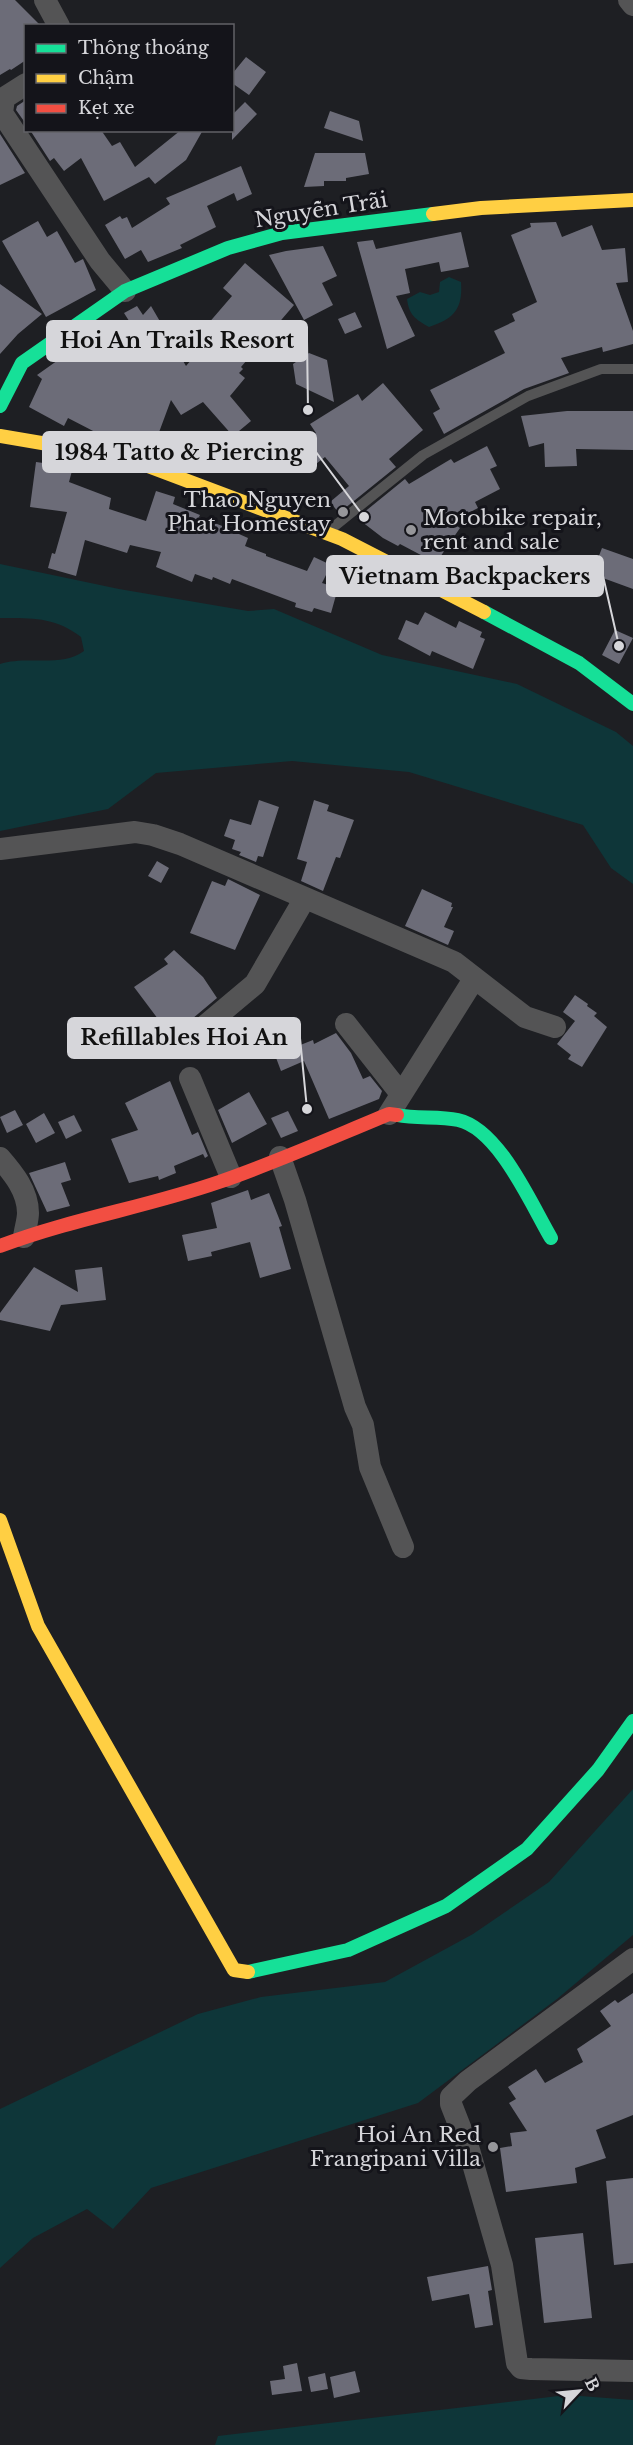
<svg xmlns="http://www.w3.org/2000/svg" width="633" height="2445" viewBox="0 0 633 2445" font-family="'Libre Baskerville',serif">
<rect width="100%" height="100%" fill="#1e1f23"/>
<path fill="#0e3639" d="M449,277l12,5c2,27 -7,37 -32,45 -14,-8 -20,-12 -22,-28l13,-7 10,3 9,-3 1,-10z
M0,564l119,25 129,22 26,-2 108,46 135,29 99,48 17,14v138l-22,-16 -28,-43 -174,-53 -117,-11 -136,12 -48,36 -108,22v-167c26,-9 62,4 84,-13l-3,-14c-26,-20 -49,-19 -81,-19z
M633,1789v146l-76,64 -139,104 -267,85 -38,41 -26,-20 -54,29 -33,30v-159l198,-95 63,-17 124,-15 88,-48 76,-52z
M567,2395l66,5v45h-418l3,-9z"/>
<path fill="#6c6c78" d="M0,0h15l26,26h-15v34l-15,10 -1,-1 -10,6z
M246,57l20,15 -17,23 -17,-12v-9z
M26,100v24l-10,-14 1,-4z
M245,102l12,12 -25,26v-25z
M330,111l29,10 4,20 -39,-13z
M30,130h71l11,16 8,-4 15,25 46,-37h22l-17,30 -31,24 -6,-7 -45,24 -23,-43 -17,13 -10,-13 -4,3z
M0,134l25,39 -25,12z
M315,153h50l4,21 -23,4v3h-22v5l-20,1z
M241,166l11,28 -15,7 -3,-8 -27,13 9,21 -36,18 2,3 -34,14 -7,-12 -16,9 -20,-34 15,-9 2,3 5,-2 5,11 38,-24 -4,-6z
M38,221l9,16 10,-6 18,32 8,-4 13,31 -50,27 -44,-76z
M556,222l6,15 30,-12 10,25 23,-2 3,34 -12,1 17,48v13l-30,8 -1,-5 -41,11 8,15 -45,16 -80,45 -11,-21 7,-4 -10,-19 75,-37 -11,-22 21,-10 -3,-7 25,-12 -26,-67 20,-8 -1,-4z
M461,232l8,35 -28,5 -2,-10 -34,7 5,24 -14,3 19,40 -28,13 -30,-107 16,-2 3,9z
M323,246l14,30 -15,7 11,22 -29,15 -35,-65 17,-4z
M245,263l49,42 -53,62 2,2 -4,4 6,5 -15,18 21,25 -18,15 -30,-34 -22,13 -10,-15 -13,35 -13,-4 -5,12 -28,-11 -2,4 -13,-3 -29,-15 -4,8 -35,-19 13,-28 -5,-4 48,-34 11,11 35,-28 -7,-11 13,-7 6,9 8,-9 35,60 23,-27 -8,-7 31,-36 -9,-8z
M0,284l42,30 -24,20 -18,20z
M355,312l7,15 -17,7 -7,-15z
M309,353l18,7 7,42 -38,-18 -3,-20z
M383,383l40,47 -34,29 7,8 -57,46 -9,-11 19,-16 -24,-29 -13,10 -14,-19 18,-15 -6,-9 48,-30 4,7z
M567,411h66v39l-57,-1 1,17 -32,1 -1,-24 -15,4 -8,-31z
M487,446l10,20 -7,3 10,20 -25,13 3,6 -27,14 9,6 -24,35 -36,-19 -2,2 -15,-8 -26,-20 48,-39 4,5 42,-25 3,4z
M36,462l37,5 -4,15 42,16 -2,11 37,12 10,-30 19,6 -2,7 27,11 -1,2 31,12v1l18,8 -3,8 21,8v2l41,15 7,-14 17,8 -9,18 16,5 -7,25 -17,-5 -2,4 -17,-5 1,-4 -64,-24 -2,5 -17,-7 -1,3 -17,-6 -3,8 -36,-15 5,-15 -31,-7 -3,8 -42,-13 -9,36 -28,-8 4,-15 3,1 12,-42 -37,-5z
M602,548l31,11v30l-41,-15z
M425,612l31,16 3,-7 23,11 -2,5 5,2 -12,30 -41,-18 -2,5 -32,-17 8,-19 12,5z
M615,630l18,8 -14,26 -17,-9z
M259,800l20,7 -16,50 -5,-1 -2,6 -17,-7 2,-3 -9,-3 3,-9 -11,-4 6,-17 21,6z
M314,800l15,5 -2,6 27,9 -14,38 -4,-1 -13,34 -22,-10 6,-19 -10,-3z
M157,861l12,7 -8,15 -13,-7z
M228,879l32,16 -25,55 -45,-17 22,-52 13,5z
M422,889l30,14 -1,4h2l-9,20 10,4 -6,14 -43,-19z
M174,950l29,27 14,21 -31,26 -15,8 -8,-15 -5,2 -24,-32 34,-23 -4,-5z
M575,995l13,9 -1,2 10,7 -3,3 13,11 -25,40 -14,-8 3,-4 -14,-11 18,-23 -12,-9z
M336,1033l15,20 12,26 7,-3 12,15 -3,8 -50,20 -25,-58 -23,10 -6,-16 38,-15 1,4z
M170,1081l22,54 6,-3 10,24 -3,2 -2,-4 -29,12 2,7 -17,7 -1,-4 -29,7 -18,-44 27,-9 -13,-27z
M249,1092l18,32 -35,19 -14,-33z
M15,1110l8,15 -16,8 -7,-16z
M288,1111l10,20 -17,7 -10,-20z
M44,1113l11,20 -19,10 -10,-19z
M74,1115l8,16 -16,8 -8,-17z
M65,1162l6,18 -10,3 9,23 -23,6 -18,-39z
M248,1190l3,10 18,-7 13,33 -3,1 12,42 -31,9 -10,-36 -39,10 1,4 -24,5 -6,-26 35,-7 -6,-25z
M34,1267l44,25 -3,-22 27,-3 4,33 -45,5 -11,26 -50,-11v-7z
M633,1993v122l-37,15 10,28 -31,10 2,15 -71,9 -6,-44 12,-2 -2,-13 17,-2 -18,-28 7,-4 -8,-12 28,-18 9,14 38,-21 -6,-13 34,-23 -11,-15 15,-11 3,3z
M633,2178v85l-19,2 -8,-84z
M583,2233l9,85 -48,5 -9,-85z
M488,2266l4,24 -4,1 5,34 -18,3 -6,-34 -37,7 -5,-24z
M297,2363l5,28 -30,4 -2,-14 15,-2 -2,-13z
M355,2371l5,21 -26,6 -4,-21z
M325,2373l3,16 -17,3 -3,-15z"/>
<g fill="none" stroke-linecap="round" stroke-linejoin="round">
<path stroke="#545455" stroke-width="10" d="M331,529l92,-74 105,-59 73,-27h32"/>
<path stroke="#545455" stroke-width="22" d="M45,0l14,26
M629,0l4,5
M26,84l-22,14 -2,15 98,148 25,30
M0,849l135,-17 18,3 27,9 274,118 71,55 30,10
M346,1024l55,70
M187,1041l68,-57 50,-86
M190,1078l41,99
M389,1114l85,-135
M280,1157l15,43 60,207 8,18 7,42 33,80
M0,1158c13,15 28,33 28,55 0,7 -3,16 -4,24
M633,1959l-165,122 -17,16v7l18,46 33,115 15,98 4,5 10,1 102,2"/>
<path stroke="#16e098" stroke-width="14" d="M0,406l22,-43 103,-72 103,-43 54,-15 151,-19
M484,612l95,51 54,41
M397,1115c20,4 41,1 61,5 41,9 73,84 93,118
M248,1972l100,-22 98,-44 81,-57 71,-79 35,-49"/>
<path stroke="#ffcf43" stroke-width="14" d="M433,214l48,-6 152,-8
M0,436l124,21 218,82 142,73
M0,1520l38,106 196,344 14,2"/>
<path stroke="#f24e42" stroke-width="14" d="M0,1246c71,-27 147,-39 219,-64 58,-20 114,-45 170,-68l8,1"/>
</g>
<g fill="#96969a" stroke="#14141a" stroke-width="2">
<circle cx="343" cy="512" r="6"/>
<circle cx="411" cy="530" r="6"/>
<circle cx="493" cy="2147" r="6"/>
</g>
<g text-anchor="middle" stroke-width="6" stroke-linejoin="round" paint-order="stroke">
<g font-size="21" fill="#d6d6da" stroke="#14141a">
<text transform="translate(321 210) rotate(-9)" y="7">Nguyễn Trãi</text>
</g>
<g font-size="21" fill="#d6d6da" stroke="#14141a" text-anchor="end">
<text x="331" y="507">Thao Nguyen<tspan x="331" dy="24">Phat Homestay</tspan></text>
<text x="423" y="525" text-anchor="start">Motobike repair,<tspan x="423" dy="24">rent and sale</tspan></text>
<text x="481" y="2142">Hoi An Red<tspan x="481" dy="24">Frangipani Villa</tspan></text>
</g>
</g>
<path fill="none" stroke="#d6d6da" stroke-width="2" d="M308 410L307 341M364 517L316 452M619 646L603 576M307 1109L300 1038"/>
<g fill="#d6d6da" stroke="#14141a" stroke-width="2">
<circle cx="308" cy="410" r="6"/>
<circle cx="364" cy="517" r="6"/>
<circle cx="619" cy="646" r="6"/>
<circle cx="307" cy="1109" r="6"/>
</g>
<g fill="#d6d6da" stroke="#d6d6da" stroke-width="2">
<rect x="47" y="321" width="260" height="40" rx="6"/>
<rect x="43" y="432" width="273" height="40" rx="6"/>
<rect x="327" y="556" width="276" height="40" rx="6"/>
<rect x="68" y="1018" width="232" height="40" rx="6"/>
</g>
<g font-size="22" text-anchor="middle" font-weight="bold" fill="#111">
<text x="177" y="348">Hoi An Trails Resort</text>
<text x="179" y="460">1984 Tatto &amp; Piercing</text>
<text x="465" y="584">Vietnam Backpackers</text>
<text x="184" y="1045">Refillables Hoi An</text>
</g>
<rect x="24" y="24" width="210" height="108" fill="#14141a" stroke="#626267" stroke-width="1.5"/>
<rect x="36" y="44" width="30" height="9" fill="#16e098" stroke="#626267" stroke-width="1.5"/>
<text x="78" y="54" font-size="18" fill="#d6d6da">Thông thoáng</text>
<rect x="36" y="74" width="30" height="9" fill="#ffcf43" stroke="#626267" stroke-width="1.5"/>
<text x="78" y="84" font-size="18" fill="#d6d6da">Chậm</text>
<rect x="36" y="104" width="30" height="9" fill="#f24e42" stroke="#626267" stroke-width="1.5"/>
<text x="78" y="114" font-size="18" fill="#d6d6da">Kẹt xe</text>
<g transform="translate(579 2391) rotate(64)" stroke="#14141a" stroke-width="4.5" paint-order="stroke">
<path d="M0-4.5L10 22L0 15L-10 22Z" fill="#d6d6da"/>
<text y="-9" font-size="16" font-weight="bold" text-anchor="middle" fill="#d6d6da">B</text>
</g>
</svg>
